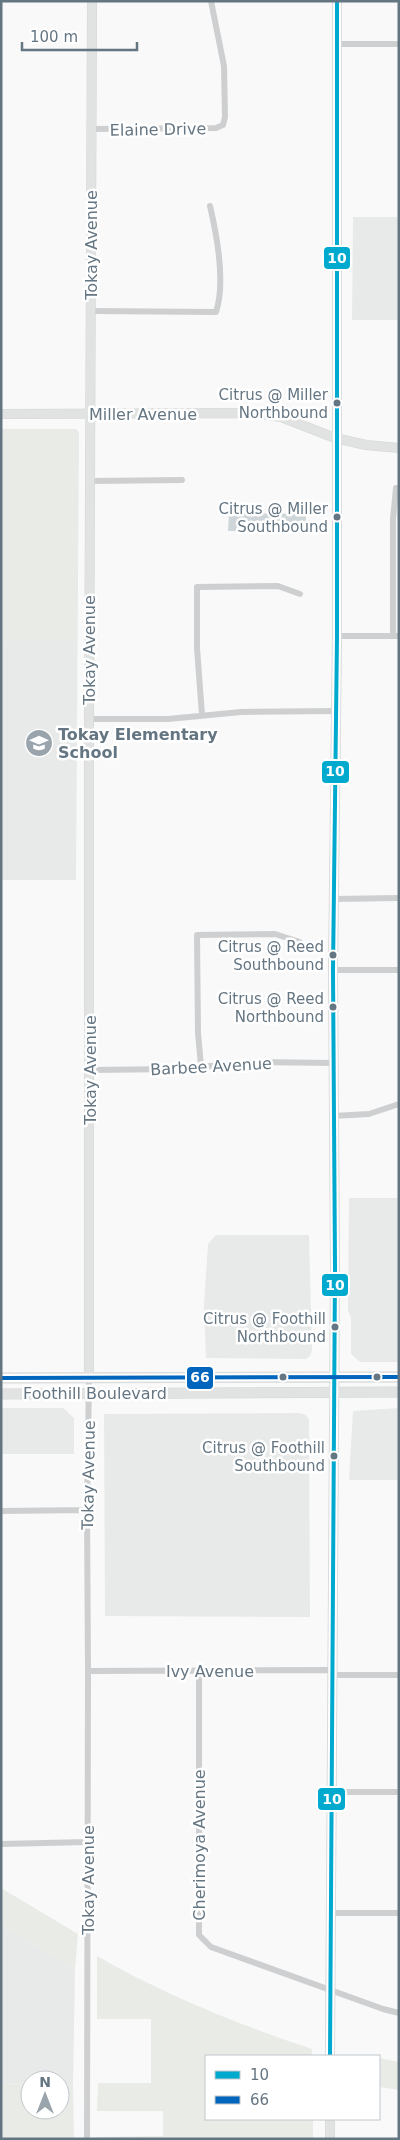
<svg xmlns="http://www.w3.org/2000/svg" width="400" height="2140" viewBox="0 0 400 2140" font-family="'DejaVu Sans',sans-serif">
<rect width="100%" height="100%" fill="#f9f9f9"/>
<path fill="#e8e9e9" d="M353,217h46v103h-47z
M1,429h75l3,4 -3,447h-75z
M349,1198h50v164h-39l-9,-8v-37l-3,-6z
M216,1235h93l3,115 -2,6 -4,3 -100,-1 -2,-54 4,-60z
M1,1408h62l11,10v36h-73z
M399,1408v72h-50l4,-69z
M299,1413l7,2 3,5 1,197 -205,-1 -1,-202z
M1,1925l74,44 -2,115h-13v-4h-30v4l-29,-1z"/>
<path fill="#e8ebe6" d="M1,430h74l3,3 -1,208h-76z
M1,1888l77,46 -3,35 -74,-44z
M97,1956c68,39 140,68 215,93v7h-106v63h107v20h-216v-2l66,-1v-25h-66l1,-28h53v-64h-54z
M379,2058l20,4v28l-20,-3z
M1,2083l29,1v26h30v-26h13l1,55h-73z"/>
<path fill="#ced6d9" d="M229,513l77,1v17h-78z"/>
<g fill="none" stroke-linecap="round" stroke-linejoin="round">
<g stroke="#d5d6d7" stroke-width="10">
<path id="secondary" d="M1,414l253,-1 27,4 54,21 31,7 33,3
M89,1378v-650l3,-727
M330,2056l5,-789 -2,-297 4,-334v-635
M330,2119v20"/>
</g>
<g stroke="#d5d6d7" stroke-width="11">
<path id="primary" d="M1,1378l398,-1
M1,1394l398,-2"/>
</g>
<path stroke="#cecfd0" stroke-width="6" d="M337,44h62
M91,129l125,-1 7,-3 2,-8 -1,-51 -13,-65
M91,311l125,1c10,-30 1,-76 -6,-106
M91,481l91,-1
M337,636h62
M393,636v-117l3,-31
M202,715l-5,-67v-61l81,-1 22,8
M89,719h79l73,-7 95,-1
M333,899l66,-1
M333,970h66
M201,1066l-3,-33 -1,-98 78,-1 25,8
M90,1070l87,-1 78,-7 78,1
M333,1116l36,-2 30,-10
M1,1511l86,-1
M88,1671l244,-1
M199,1671v264l12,12 172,62 16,4
M332,1675h67
M332,1792h67
M1,1844l87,-2
M331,1913h68
M87,2139l1,-468 -1,-161 2,-132"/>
<use href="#secondary" stroke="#e1e2e2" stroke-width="9"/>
<use href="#primary" stroke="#e1e2e2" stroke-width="10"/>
<g stroke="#fff" stroke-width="8">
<path id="bus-1" d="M330,2056l5,-789 -2,-297 4,-334v-635"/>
</g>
<g stroke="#fff" stroke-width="8">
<path id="bus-2" d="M1,1378l398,-1"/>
</g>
<use href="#bus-1" stroke="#00a9ce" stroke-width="4"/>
<use href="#bus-2" stroke="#0065bd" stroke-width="4"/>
</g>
<defs>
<g id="school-disc" transform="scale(1.4375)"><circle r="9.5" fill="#99a4ac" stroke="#fff"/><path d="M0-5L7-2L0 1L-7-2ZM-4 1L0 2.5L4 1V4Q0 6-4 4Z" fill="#fff"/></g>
</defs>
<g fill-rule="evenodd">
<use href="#school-disc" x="39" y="743"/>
</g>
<g fill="#657683" stroke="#fff" stroke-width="2">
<circle cx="337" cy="403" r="4.5"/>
<circle cx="337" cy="517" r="4.5"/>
<circle cx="333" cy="955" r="4.5"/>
<circle cx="333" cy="1007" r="4.5"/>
<circle cx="335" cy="1327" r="4.5"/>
<circle cx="283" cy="1377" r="4.5"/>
<circle cx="377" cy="1377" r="4.5"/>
<circle cx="334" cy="1456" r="4.5"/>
</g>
<g text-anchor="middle" stroke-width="5" stroke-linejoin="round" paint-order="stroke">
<g font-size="15" fill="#657683" stroke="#fff" text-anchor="end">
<text x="328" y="400">Citrus @ Miller<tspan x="328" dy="18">Northbound</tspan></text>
<text x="328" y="514">Citrus @ Miller<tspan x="328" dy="18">Southbound</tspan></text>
<text x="324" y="952">Citrus @ Reed<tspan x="324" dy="18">Southbound</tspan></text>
<text x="324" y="1004">Citrus @ Reed<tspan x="324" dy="18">Northbound</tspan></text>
<text x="326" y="1324">Citrus @ Foothill<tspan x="326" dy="18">Northbound</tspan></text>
<text x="325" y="1453">Citrus @ Foothill<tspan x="325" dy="18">Southbound</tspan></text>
</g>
<g font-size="16" fill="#657683" stroke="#fff">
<text transform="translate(158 129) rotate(-1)" y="6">Elaine Drive</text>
<text transform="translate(91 245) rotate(-90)" y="6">Tokay Avenue</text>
<text x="143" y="420">Miller Avenue</text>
<text transform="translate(89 650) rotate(-90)" y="6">Tokay Avenue</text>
<text transform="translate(211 1066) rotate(-3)" y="6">Barbee Avenue</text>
<text transform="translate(90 1070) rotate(-90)" y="6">Tokay Avenue</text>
<text x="95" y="1399">Foothill Boulevard</text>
<text transform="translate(88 1475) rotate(-89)" y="6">Tokay Avenue</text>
<text x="210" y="1677">Ivy Avenue</text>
<text transform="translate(199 1845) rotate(-90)" y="6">Cherimoya Avenue</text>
<text transform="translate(88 1880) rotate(-90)" y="6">Tokay Avenue</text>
</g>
<g font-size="16" font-weight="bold" fill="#657683" stroke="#fff" text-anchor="start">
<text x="58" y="740">Tokay Elementary<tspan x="58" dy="18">School</tspan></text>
</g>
</g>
<g stroke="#fff" stroke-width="2">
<rect x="323" y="246" width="28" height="24" rx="5" fill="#00a9ce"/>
<rect x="321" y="760" width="29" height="24" rx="5" fill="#00a9ce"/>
<rect x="321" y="1273" width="28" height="24" rx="5" fill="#00a9ce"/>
<rect x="186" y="1366" width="28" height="24" rx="5" fill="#0065bd"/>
<rect x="317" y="1787" width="29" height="24" rx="5" fill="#00a9ce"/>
</g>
<g font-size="14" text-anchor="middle" font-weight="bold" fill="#fff">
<text x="337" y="263">10</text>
<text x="335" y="776">10</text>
<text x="335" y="1290">10</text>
<text x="200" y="1382">66</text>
<text x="332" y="1804">10</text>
</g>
<rect width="400" height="2140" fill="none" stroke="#657683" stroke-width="5"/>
<rect x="205" y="2055" width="175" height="65" fill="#ffffff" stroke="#c1c8cd"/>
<rect x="215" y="2071" width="25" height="8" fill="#00a9ce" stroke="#c1c8cd"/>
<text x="250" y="2080" font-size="15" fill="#657683">10</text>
<rect x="215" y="2096" width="25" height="8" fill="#0065bd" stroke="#c1c8cd"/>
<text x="250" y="2105" font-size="15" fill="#657683">66</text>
<g transform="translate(45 2095)"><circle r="24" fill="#ffffff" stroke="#c1c8cd"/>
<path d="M0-4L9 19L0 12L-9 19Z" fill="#99a4ac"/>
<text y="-8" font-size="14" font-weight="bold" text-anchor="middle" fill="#657683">N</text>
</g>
<path d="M22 42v8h115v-8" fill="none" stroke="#657683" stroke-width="2.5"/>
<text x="30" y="42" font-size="15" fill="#657683" stroke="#ffffff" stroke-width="4" paint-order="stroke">100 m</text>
</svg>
